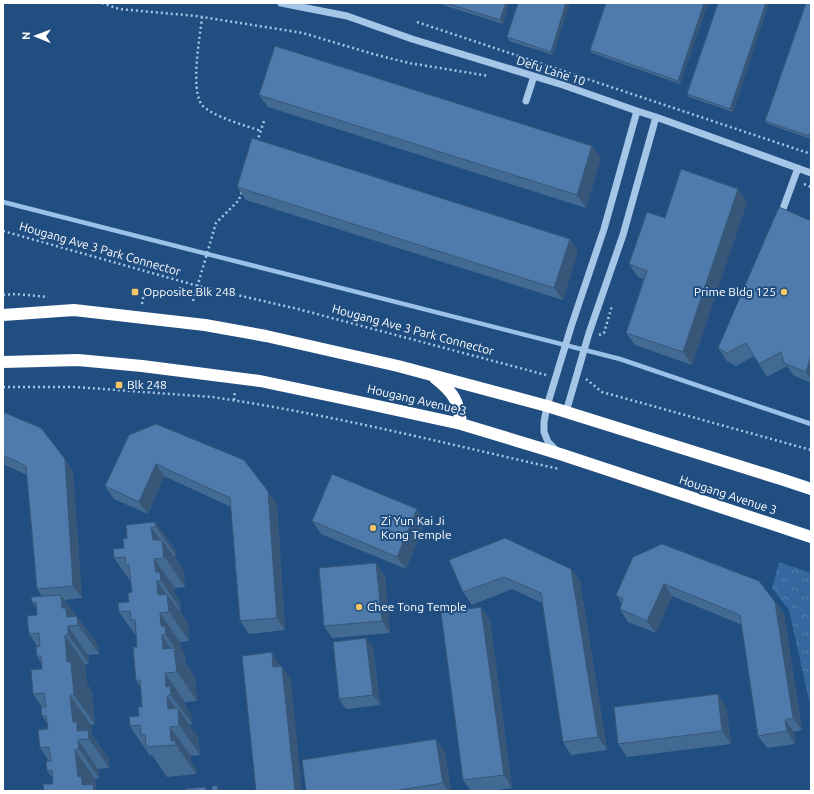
<svg xmlns="http://www.w3.org/2000/svg" width="814" height="794" viewBox="0 0 814 794" font-family="Ubuntu,sans-serif">
<defs>
<pattern id="park-crowns" width="20" height="18" patternUnits="userSpaceOnUse"><rect width="20" height="18" fill="#35689e"/><path d="M2 6a3 3 0 1 1 6 0M12 15a3 3 0 1 1 6 0" fill="none" stroke="#537fad"/></pattern>
</defs>
<rect width="100%" height="100%" fill="#214e80"/>
<path fill="url(#park-crowns)" d="M779,562l32,11v136l-22,-99 -17,-22z"/>
<g fill="none" stroke-linecap="round" stroke-linejoin="round">
<path stroke="#9ac2e9" stroke-width="4.5" d="M3,202l617,157 191,65"/>
<path stroke="#a6c6e7" stroke-width="2.5" stroke-dasharray="2 3" stroke-linecap="butt" d="M102,3l17,6 77,7 107,17 70,21 36,9 80,13
M202,17c-2,20 -12,72 0,88 9,11 45,21 59,26
M417,22l394,132
M257,142l7,-21
M804,184l7,3
M3,231l195,55 100,23 248,66
M3,295l13,-1 32,3
M193,301l23,-78 23,-23 3,-9
M142,304l2,-11
M599,335l5,-2 8,-27
M586,379l16,13 209,58
M3,387h73l136,10c117,17 232,46 347,72
M234,400l1,-10"/>
<path stroke="#a6c6e7" stroke-width="7" d="M281,3l66,13 65,23 151,46 74,26 19,6 155,56
M526,101l8,-25
M780,217l18,-49
M566,412l23,-79 34,-98 33,-118
M557,451l-9,-9 -4,-10v-10l3,-16 24,-79 33,-98 33,-118"/>
<path stroke="#fff" stroke-width="12" d="M3,315l71,-5 131,15 61,11 132,30 149,40 237,74 27,9
M3,362l75,-2 64,6 118,15 81,17 120,26 99,30 251,83
M435,378c18,14 24,23 26,46"/>
</g>
<path fill="#436a93" d="M442,3h67l-6,21 -60,-19z
M518,3l35,52 -44,-14 -2,-4z
M606,3h102l-28,81 -88,-31 -2,-3z
M718,3h51l-36,109 -44,-15 -2,-3z
M811,3v136l-43,-15 -3,-3z
M259,95l333,51 9,12 -15,50 -318,-101z
M237,187l341,64 -15,49 -317,-100z
M738,189l9,13 -55,163 -57,-20 -9,-12 18,-54 -6,-2 -9,-13 36,-46z
M811,221v162l-18,-8 -6,-9 -20,11 -8,-13 -5,-8 -18,10 -9,-5 -9,-13z
M3,412l62,47 8,13 9,126 -18,2 34,45 1,9 -11,1 1,9h-4l2,20 5,7 3,33 -4,1 1,10 17,24v9l-11,1 1,9 -4,1 1,11 -43,-6 -1,-7 -5,-6 2,-10 -9,-13 8,-19 -1,-6 -5,-7v-9l-9,-13 9,-25 -1,-6 -4,-7 1,-9 -9,-13 8,-19v-6l-5,-7 10,-6 -5,-7 -10,-114 -24,-11z
M129,435l148,69 8,126 -36,4 -9,-13 -9,-114 -67,-31 -16,38 -34,-15 -9,-13z
M312,521l113,1 -19,47 -85,-35z
M155,522l21,29v5h-2l9,13 2,18 -10,1v6l5,7 1,9h-2l9,13 1,18 -9,1 1,6 4,7 1,9 9,13 2,24 -12,1 1,6 5,7 1,9 -3,1 9,12 2,18 -9,1v6l5,7v5l-29,3 -15,-22 -2,1 -20,-30 9,-10 3,-9 -1,-20 -5,-6 1,-34 -1,-11 -17,-24 10,-10 3,-10 -1,-10 -17,-24 10,-10 3,-10z
M633,557l142,45 9,12 18,116 -8,2 1,12 -28,4 -9,-12 -16,-111 -70,-29 -16,37 -28,-11 -8,-13 2,-5 -6,-9z
M449,560l122,9 9,12 27,169 -36,5 -8,-13 -21,-139 -30,-14 -40,16 -9,-13z
M376,563l9,13 5,57 -58,5 -8,-12z
M481,607l9,13 22,168 -24,3h-17l-8,-11z
M373,647l7,58 -34,4 -7,-10z
M718,694l8,13 5,37 -104,13 -9,-13z
M436,739l9,13 6,39h-145z"/>
<path fill="#375678" d="M506,3h3l-6,21 -3,-4z
M566,3h4l-17,52 -2,-3z
M704,3h4l-28,81 -2,-3z
M766,3h3l-36,109 -3,-3z
M811,130v9l-2,-3z
M592,146l9,12 -15,50 -9,-13z
M738,189l9,13 -55,163 -9,-13z
M570,239l8,12 -15,49 -9,-12z
M811,355v25l-5,-8z
M65,459l8,13 9,126 -9,-12z
M156,464l8,12 -16,38 -9,-12z
M268,491l9,13 8,126 -8,-12z
M417,509l8,13 -19,47 -9,-12z
M155,522l21,29v5l-20,-29z
M151,527l12,16 -1,-3 21,29 2,18 -32,-47z
M154,559l21,29v6l5,7 1,9 -20,-29 -5,-9z
M376,563l9,13 5,57 -8,-12z
M571,569l9,12 27,169 -9,-13z
M157,581l11,16 -1,-3 21,29 1,18 -31,-46z
M664,584l8,12 -16,37 -9,-12z
M61,595l17,24 -1,-3 21,29 1,9 -21,-29 -11,-8 -5,-9z
M775,602l9,12 18,116 -9,-12z
M481,607l9,13 22,168 -8,-13z
M160,613l20,29 1,6 4,7 1,9 -20,-29 -5,-9z
M68,626l20,29 1,9 -21,-29z
M65,635l20,29 2,20 5,7 3,33 -21,-29 -7,-33z
M162,635l13,20 -1,-7 21,29 2,24 -20,-29 -14,-23z
M366,638l7,9 7,58 -7,-10z
M272,652l8,13 2,15 -9,-13z
M282,666l9,13 11,112h-7z
M165,673l20,29 1,6 5,7 1,9 -21,-29 -5,-8z
M718,694l8,13 5,37 -9,-13z
M70,696l21,29 1,10 17,24v9l-20,-29 -12,-8 -4,-9z
M167,696l11,16v-4l20,29 2,18 -32,-46z
M785,720l9,12 1,12 -8,-13z
M170,727l21,29v6l5,7v5l-20,-29 -5,-4z
M436,739l9,13 6,39h-3l-5,-8z
M78,740l20,29 1,9 -20,-29z
M75,750l20,29 1,11 1,1h-11l-4,-6 -4,-8z
M217,786l4,5h-3z"/>
<path fill="#4e7bab" stroke="#375678" d="M446,3h60l-6,17z
M518,3h48l-15,49 -44,-15z
M606,3h98l-26,78 -88,-31z
M718,3h48l-36,106 -43,-15z
M806,3h5v127l-2,6 -44,-15z
M275,46l317,100 -15,49 -318,-100z
M252,138l318,101 -16,49 -317,-101z
M681,169l57,20 -55,163 -57,-19 21,-62 -18,-7 18,-52 18,6z
M779,207l32,14v134l-5,17 -22,-9 -3,-11 -22,12 -13,-21 -19,10 -9,-5z
M3,412l38,16 24,31 8,127 -36,3 -11,-123 -23,-11z
M156,424l88,36 24,31 9,127 -37,3 -10,-123 -74,-34 -17,38 -34,-16 24,-51z
M332,474l85,35 -20,48 -85,-36z
M155,522l1,5h-5l2,13h9l2,18 -10,1 2,13h4l1,9h-4l1,14 9,-1 2,18 -9,1 1,13h4l1,9h-4l1,14 11,-1 3,24 -12,1 1,14 4,-1 1,9 -4,1 1,13 10,-1 1,18 -9,1 1,14 4,-1 1,5 -30,2 -1,-13 -4,1 -1,-10 -10,1 -1,-9 10,-1 -1,-9h4l-2,-27 -4,1 -3,-34h4l-2,-27h-4l-1,-9 -11,1 -1,-9 11,-1 -1,-9 4,-1 -3,-27 -3,1 -1,-9 -11,1 -1,-9 11,-1 -1,-9 4,-1 -1,-13z
M505,538l66,31 27,168 -35,5 -22,-149 -37,-16 -41,15 -14,-32z
M662,544l97,37 16,21 18,116 -8,2 2,11 -29,5 -18,-121 -76,-31 -17,37 -27,-12 3,-10 -7,-4 17,-38z
M376,563l6,58 -58,5 -5,-58z
M61,595l1,13h4l1,9 10,-1 1,9 -10,1v9h-3l2,27h4l3,33 -4,1 3,26h4v9l11,-1 1,9 -11,1 1,9 -4,1 3,27 4,-1v9l11,-1 1,7h-50l-1,-7h10l-1,-14 -5,1 -1,-10h5l-2,-14 -9,1 -2,-18 10,-1 -2,-13h-4l-1,-9h5l-2,-14 -11,1 -2,-24 11,-1 -1,-13h-4l-1,-9 4,-1 -1,-13 -10,1 -2,-18 10,-1 -1,-13h-4l-1,-5z
M481,607l23,168 -41,5 -22,-167z
M366,638l7,57 -34,4 -6,-57z
M272,652l1,15 9,-1 13,125h-39l-14,-135z
M718,694l4,37 -104,13 -4,-37z
M436,739l7,44 -49,8h-88l-4,-31z
M212,786h5l1,5h-6z
M206,787v4h-21v-2z"/>
<g fill="#f4c668" stroke="#214e80" stroke-width="1.5">
<rect x="131" y="288" width="8" height="8" rx="2"/>
<circle cx="784" cy="292" r="4"/>
<rect x="115" y="381" width="8" height="8" rx="2"/>
<circle cx="373" cy="528" r="4"/>
<circle cx="359" cy="607" r="4"/>
</g>
<g text-anchor="middle" stroke-width="4" stroke-linejoin="round" paint-order="stroke">
<g font-size="12" fill="#fff" stroke="#214e80">
<text transform="translate(551 71) rotate(18)" y="4">Defu Lane 10</text>
<text transform="translate(100 249) rotate(16)" y="4">Hougang Ave 3 Park Connector</text>
<text transform="translate(413 330) rotate(15)" y="4">Hougang Ave 3 Park Connector</text>
<text transform="translate(417 400) rotate(13)" y="4">Hougang Avenue 3</text>
<text transform="translate(728 495) rotate(18)" y="4">Hougang Avenue 3</text>
</g>
<g font-size="12" fill="#fff" stroke="#214e80" text-anchor="start">
<text x="143" y="296">Opposite Blk 248</text>
<text x="776" y="296" text-anchor="end">Prime Bldg 125</text>
<text x="127" y="389">Blk 248</text>
<text x="381" y="525">Zi Yun Kai Ji<tspan x="381" dy="14">Kong Temple</tspan></text>
<text x="367" y="611">Chee Tong Temple</text>
</g>
</g>
<rect width="814" height="794" fill="none" stroke="#ffffff" stroke-width="8"/>
<g transform="translate(36 36) rotate(271)" stroke="#214e80" stroke-width="3" paint-order="stroke">
<path d="M0-3L7 15L0 10L-7 15Z" fill="#ffffff"/>
<text y="-6" font-size="11" font-weight="bold" text-anchor="middle" fill="#ffffff">N</text>
</g>
</svg>
